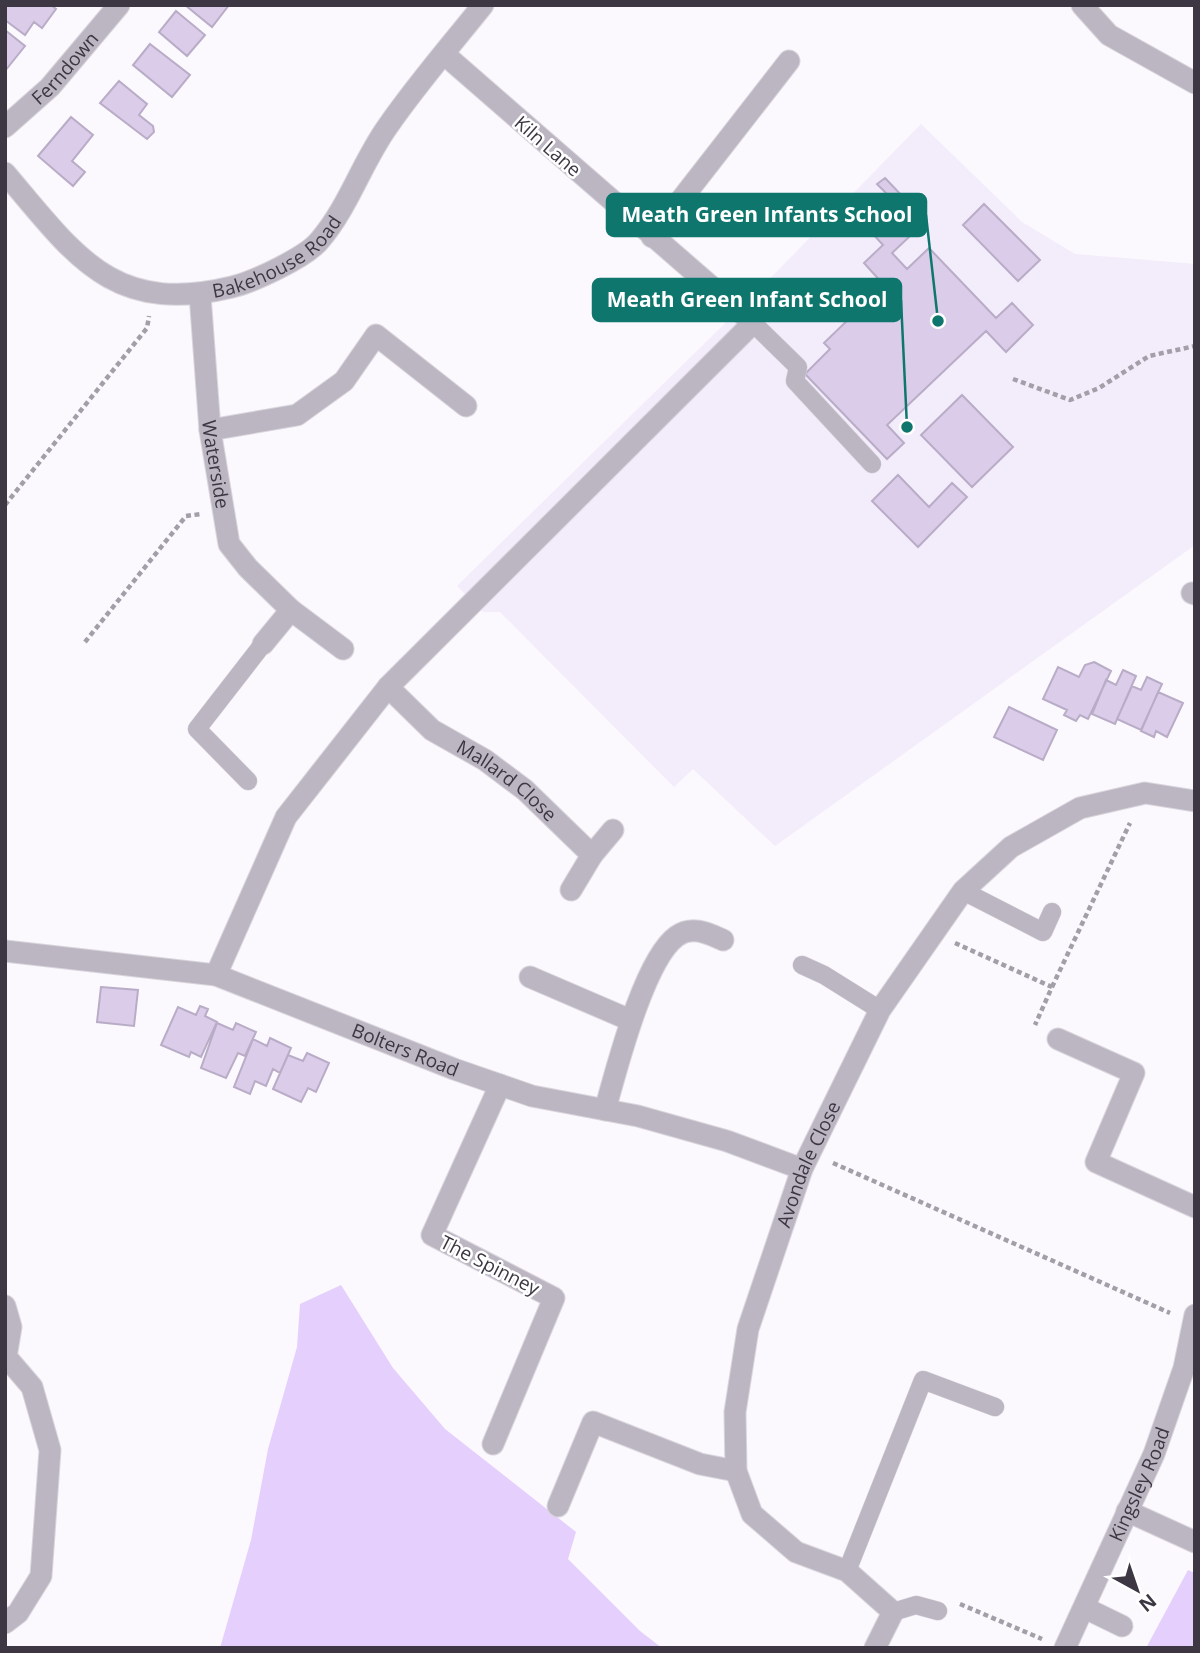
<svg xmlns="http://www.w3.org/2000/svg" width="1200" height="1653" viewBox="0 0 1200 1653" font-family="'Open Sans',sans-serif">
<rect width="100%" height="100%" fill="#fbf8fe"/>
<path fill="#f3ecfb" d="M921,124l101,98 53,32 120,10v281l-420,301 -82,-77 -19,18 -174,-175h-17l-26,-26 296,-290z"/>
<path fill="#e5cffd" d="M341,1285l52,83 52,61 131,103 -8,27 72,72 22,17h-442l31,-108 17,-91 29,-102 3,-43z
M1188,1570l7,3v75h-49z"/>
<path fill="#dbcde9" stroke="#b9acc7" stroke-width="2" d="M5,5h46l5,4 -14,19 -8,-6 -9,13 -20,-15z
M185,5h44l-17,22z
M176,11l29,24 -18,21 -28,-24z
M5,30l20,16 -20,25z
M150,44l40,31 -18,22 -39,-32z
M119,81l28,23 -8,11 14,11 1,6 -7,7 -47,-36z
M71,117l22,18 -21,26 13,11 -12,14 -35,-30z
M885,178l41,43 -34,32 15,16 22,-21 67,70 16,-15 21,22 -27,27 -20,-21 -99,94 17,18 -17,16 -82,-85 25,-25 -6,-6 60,-58 -20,-22 19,-18 -21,-23 27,-26 -12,-12z
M984,204l56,56 -22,21 -55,-56z
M962,395l51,52 -41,40 -51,-52z
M898,475l31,32 23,-24 15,14 -49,50 -46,-46z
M1094,662l17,9 -23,48 -8,-4 -4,6 -12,-6 3,-5 -24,-11 15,-32 21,10 6,-12z
M1123,670l13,6 -21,48 -23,-10 14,-34 10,5z
M1147,677l15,7 -21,46 -24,-11 15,-33 9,4z
M1158,692l25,11 -16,34 -11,-6 -2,6 -13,-6z
M1009,707l48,23 -14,30 -49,-23z
M101,987l37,3 -4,36 -37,-4z
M200,1006l8,3 -3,7 12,6 -16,35 -10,-5 -2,5 -28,-12 17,-38 18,8z
M217,1023l16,7 3,-7 20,9 -11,24 -7,-3 -12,25 -25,-10z
M270,1038l21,10 -11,25 -7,-4 -7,17 -11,-5 -5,13 -16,-7 19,-48 14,7z
M307,1053l22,10 -13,29 -8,-4 -7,14 -28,-13 15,-34 15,6z"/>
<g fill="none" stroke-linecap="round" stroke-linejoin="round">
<g stroke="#d9d5dc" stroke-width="19">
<path id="service" d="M753,323l45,44 -3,14 77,83
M248,781l-51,-52 66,-85
M963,891l80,41 9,-20
M802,965l22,10 56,35
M847,1571l76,-191 72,27
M893,1612l23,-7 22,6"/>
</g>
<g stroke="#d9d5dc" stroke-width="23">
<g id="minor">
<path d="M1082,5l27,30 86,48"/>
<path id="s1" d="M5,127l45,-40 69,-82"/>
<path id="s2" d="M5,173c70,82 107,143 227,114 21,-5 75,-30 88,-47 29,-34 42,-78 68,-114 29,-42 63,-81 95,-121"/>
<path d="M652,237l137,-176"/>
<path id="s3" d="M200,295l10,135 19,114 19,24 43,42 52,39"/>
<path d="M210,430l87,-15 47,-34 32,-46 90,71"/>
<path d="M1192,593l3,1"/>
<path d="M263,644l28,-34"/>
<path id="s4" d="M388,687l44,43 53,30 40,30 67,65 -21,35"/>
<path d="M592,855l21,-25"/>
<path id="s5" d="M5,951l211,24 238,94 78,27 106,20 89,25 75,28"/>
<path d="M216,975l70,-158 102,-130 365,-364 -309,-269"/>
<path d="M530,977l100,43"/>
<path d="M1058,1039l76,34 -38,89 99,45"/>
<path d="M605,1110c11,-39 39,-151 72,-174 16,-11 32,-2 46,4"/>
<path d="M5,1306l6,21 -6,36"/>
<path d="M493,1444l61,-146 -122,-63 68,-150"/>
<path d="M558,1506l35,-84 107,42 36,7"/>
<path d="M1127,1511l68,31"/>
<path d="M1085,1608l37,18"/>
<path d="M5,1623l13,-10 23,-37 9,-126 -18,-63 -24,-28"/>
<path id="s6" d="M875,1648l18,-36 -46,-41 -51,-19 -44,-38 -16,-43 -1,-59 13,-83 54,-160 78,-159 83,-119 48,-44 69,-39 65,-15 50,8"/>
<path id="s7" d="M1065,1648l89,-194 30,-86 11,-53"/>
</g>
</g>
<path stroke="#a39fa8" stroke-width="4.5" stroke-dasharray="5 3.5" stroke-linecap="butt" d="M1013,379l57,21 29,-12 50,-32 46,-10
M5,505l142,-177 2,-12
M85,642l101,-126 15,-2
M955,943l97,44 -17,38
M1052,987l78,-164
M833,1163l337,150
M960,1604l82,35"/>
<use href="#service" stroke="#bcb6c3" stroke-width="18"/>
<use href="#minor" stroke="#bcb6c3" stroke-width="21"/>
</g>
<g text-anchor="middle" stroke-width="5" stroke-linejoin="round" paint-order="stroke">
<g font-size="19" fill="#3c3742" stroke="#fff">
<text dy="7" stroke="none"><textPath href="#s1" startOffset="84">Ferndown</textPath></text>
<text transform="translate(548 146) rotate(41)" y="7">Kiln Lane</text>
<text dy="7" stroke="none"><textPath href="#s2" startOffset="329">Bakehouse Road</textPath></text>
<text dy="7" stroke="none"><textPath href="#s3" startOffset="170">Waterside</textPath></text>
<text dy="7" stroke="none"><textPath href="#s4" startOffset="152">Mallard Close</textPath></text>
<text dy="7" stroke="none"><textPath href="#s5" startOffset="416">Bolters Road</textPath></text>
<text dy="7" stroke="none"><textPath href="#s6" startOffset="579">Avondale Close</textPath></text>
<text transform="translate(490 1265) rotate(27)" y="7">The Spinney</text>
<text dy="7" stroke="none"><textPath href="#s7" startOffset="180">Kingsley Road</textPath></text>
</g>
</g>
<path fill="none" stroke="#0f766e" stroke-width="2.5" d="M938 321L926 215M907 427L901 300"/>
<g fill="#0f766e" stroke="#fff" stroke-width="2.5">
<circle cx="938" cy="321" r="7"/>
<circle cx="907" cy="427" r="7"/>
</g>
<g fill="#0f766e" stroke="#0f766e" stroke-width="2.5">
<rect x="607" y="194" width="319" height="42" rx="7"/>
<rect x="593" y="279" width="308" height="42" rx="7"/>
</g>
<g font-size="21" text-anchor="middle" font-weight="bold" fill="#fff">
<text x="767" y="222">Meath Green Infants School</text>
<text x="747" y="307">Meath Green Infant School</text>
</g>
<rect width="1200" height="1653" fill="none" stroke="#3c3742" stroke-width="14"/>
<g transform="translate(1137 1590) rotate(140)" stroke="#ffffff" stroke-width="5" paint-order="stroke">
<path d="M0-5L12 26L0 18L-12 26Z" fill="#3c3742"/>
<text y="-10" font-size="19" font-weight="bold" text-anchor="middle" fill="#3c3742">N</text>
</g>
</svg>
